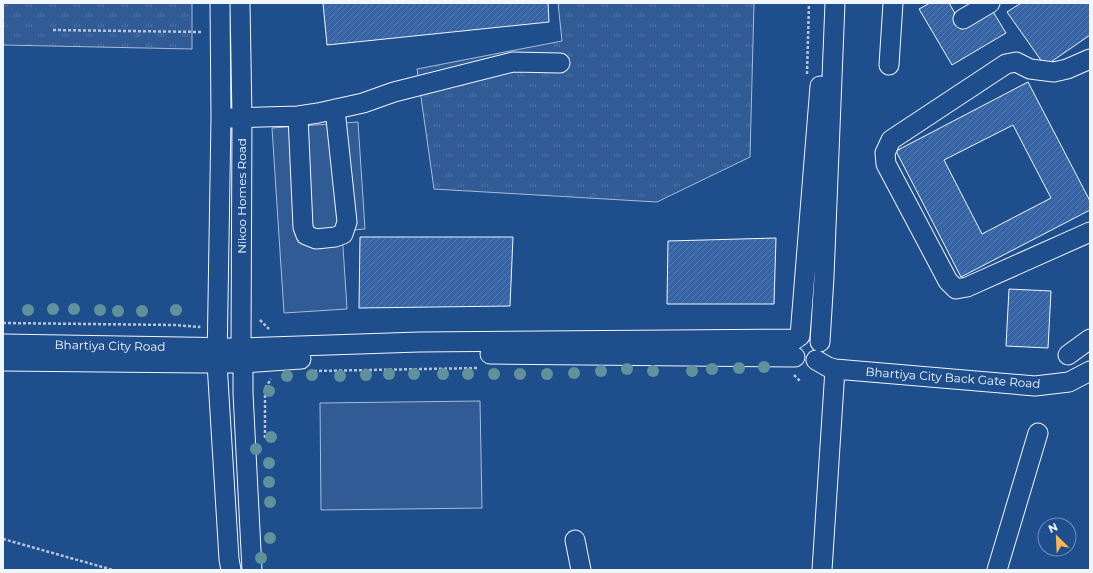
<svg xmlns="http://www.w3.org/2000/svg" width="1093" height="573" viewBox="0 0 1093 573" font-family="Montserrat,sans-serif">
<defs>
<pattern id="park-tufts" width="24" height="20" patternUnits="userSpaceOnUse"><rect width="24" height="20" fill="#305b95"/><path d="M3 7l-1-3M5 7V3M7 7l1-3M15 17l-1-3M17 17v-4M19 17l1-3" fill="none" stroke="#4e73a5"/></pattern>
<pattern id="building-hatch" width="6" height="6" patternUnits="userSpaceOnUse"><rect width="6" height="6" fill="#3563a3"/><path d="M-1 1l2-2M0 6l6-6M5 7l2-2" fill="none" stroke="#537ab1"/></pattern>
</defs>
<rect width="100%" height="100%" fill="#1f4e8c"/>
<path fill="#305b95" stroke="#a8bbd7" d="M358,122l7,107 -23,2 5,78 -63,4 -12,-185z
M480,401l2,107 -161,2 -1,-107z"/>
<path fill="url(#park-tufts)" stroke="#a8bbd7" d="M3,3h189v46l-189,-4z
M558,3h196l-4,154 -93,45 -223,-13 -17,-120 145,-28z"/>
<path fill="url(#building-hatch)" stroke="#f2f6ff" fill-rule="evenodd" d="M323,3h225l1,19 -222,23z
M930,3h19l14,24 29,-17 14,23 -54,32 -33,-56z
M1021,3h69v32l-45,31 -38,-54z
M1028,82l62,119v9l-129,67 -65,-126zM1013,125l38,73 -69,36 -38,-74z
M360,237h153l-3,69 -151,2z
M776,238l-2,66h-107l1,-63z
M1009,289l42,2 -3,57 -42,-2z"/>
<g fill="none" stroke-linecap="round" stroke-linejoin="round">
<g stroke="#f2f6ff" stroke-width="21">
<path id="minor" d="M220,3l1,115 -4,245 12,196 2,11
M240,3l2,115 -1,230 2,15v30l9,177
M963,19l27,-16
M1090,59l-23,10 -13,3 -24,-3 -14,-7 -10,2 -115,76 -6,13 1,11 62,117 8,8 11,-2 123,-55
M889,65l4,-62
M298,116l5,111 3,8 10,4 19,-2 8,-3 4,-12 -12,-113
M230,118l68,-2 20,-3 45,-10 31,-11 119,-30 47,1
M800,336l20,-250
M820,342l4,-65 11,-274
M3,344l238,4 178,-6 377,-3
M490,354l305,3
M1068,355l22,-16
M816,360l12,7 7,2 200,17 34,-4 21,-11
M3,361l199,2h41l58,-4
M575,540l6,30
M822,570l13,-201
M997,570l41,-137"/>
</g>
<path stroke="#b3c4dc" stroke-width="2.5" stroke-dasharray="3 2" stroke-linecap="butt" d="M53,30l149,2
M807,74l2,-71
M260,320l9,9
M3,323l172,2 24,2 1,-1
M314,371l165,-3
M794,375l7,7
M265,438v-46l1,-5 5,-8
M3,539l110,31"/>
<use href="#minor" stroke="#1f4e8c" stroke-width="19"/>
</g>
<g fill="#61919a">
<circle cx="53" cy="309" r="6"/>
<circle cx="74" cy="309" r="6"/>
<circle cx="28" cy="310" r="6"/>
<circle cx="100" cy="310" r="6"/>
<circle cx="176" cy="310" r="6"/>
<circle cx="118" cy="311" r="6"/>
<circle cx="142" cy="311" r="6"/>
<circle cx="764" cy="367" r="6"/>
<circle cx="739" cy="368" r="6"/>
<circle cx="627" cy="369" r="6"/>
<circle cx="712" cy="369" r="6"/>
<circle cx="601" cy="371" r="6"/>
<circle cx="653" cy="371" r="6"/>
<circle cx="692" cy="371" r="6"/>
<circle cx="574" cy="373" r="6"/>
<circle cx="389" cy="374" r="6"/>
<circle cx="414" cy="374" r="6"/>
<circle cx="443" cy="374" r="6"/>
<circle cx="468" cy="374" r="6"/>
<circle cx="494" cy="374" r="6"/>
<circle cx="520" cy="374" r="6"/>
<circle cx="547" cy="374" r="6"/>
<circle cx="312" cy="375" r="6"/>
<circle cx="366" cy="375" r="6"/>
<circle cx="287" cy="376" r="6"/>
<circle cx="340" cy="376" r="6"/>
<circle cx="269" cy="391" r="6"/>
<circle cx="271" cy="437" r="6"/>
<circle cx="256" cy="449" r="6"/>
<circle cx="269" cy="463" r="6"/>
<circle cx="269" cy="482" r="6"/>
<circle cx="270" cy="502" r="6"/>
<circle cx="270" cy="538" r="6"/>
<circle cx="261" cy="558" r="6"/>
</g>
<g text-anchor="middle" stroke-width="3" stroke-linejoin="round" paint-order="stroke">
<g font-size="12" fill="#f2f6ff" stroke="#1f4e8c">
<text transform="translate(242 196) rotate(-90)" y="4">Nikoo Homes Road</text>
<text transform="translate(110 346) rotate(1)" y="4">Bhartiya City Road</text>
<text transform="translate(953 378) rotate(4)" y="4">Bhartiya City Back Gate Road</text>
</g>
</g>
<rect width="1093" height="573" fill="none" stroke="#f2f6ff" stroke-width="8"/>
<g transform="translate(1057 537) rotate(336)"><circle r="19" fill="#1f4e8c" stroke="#7391ba"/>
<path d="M0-3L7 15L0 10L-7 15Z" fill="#ffb74d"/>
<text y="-6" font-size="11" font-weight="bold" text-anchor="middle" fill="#f2f6ff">N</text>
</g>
</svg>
